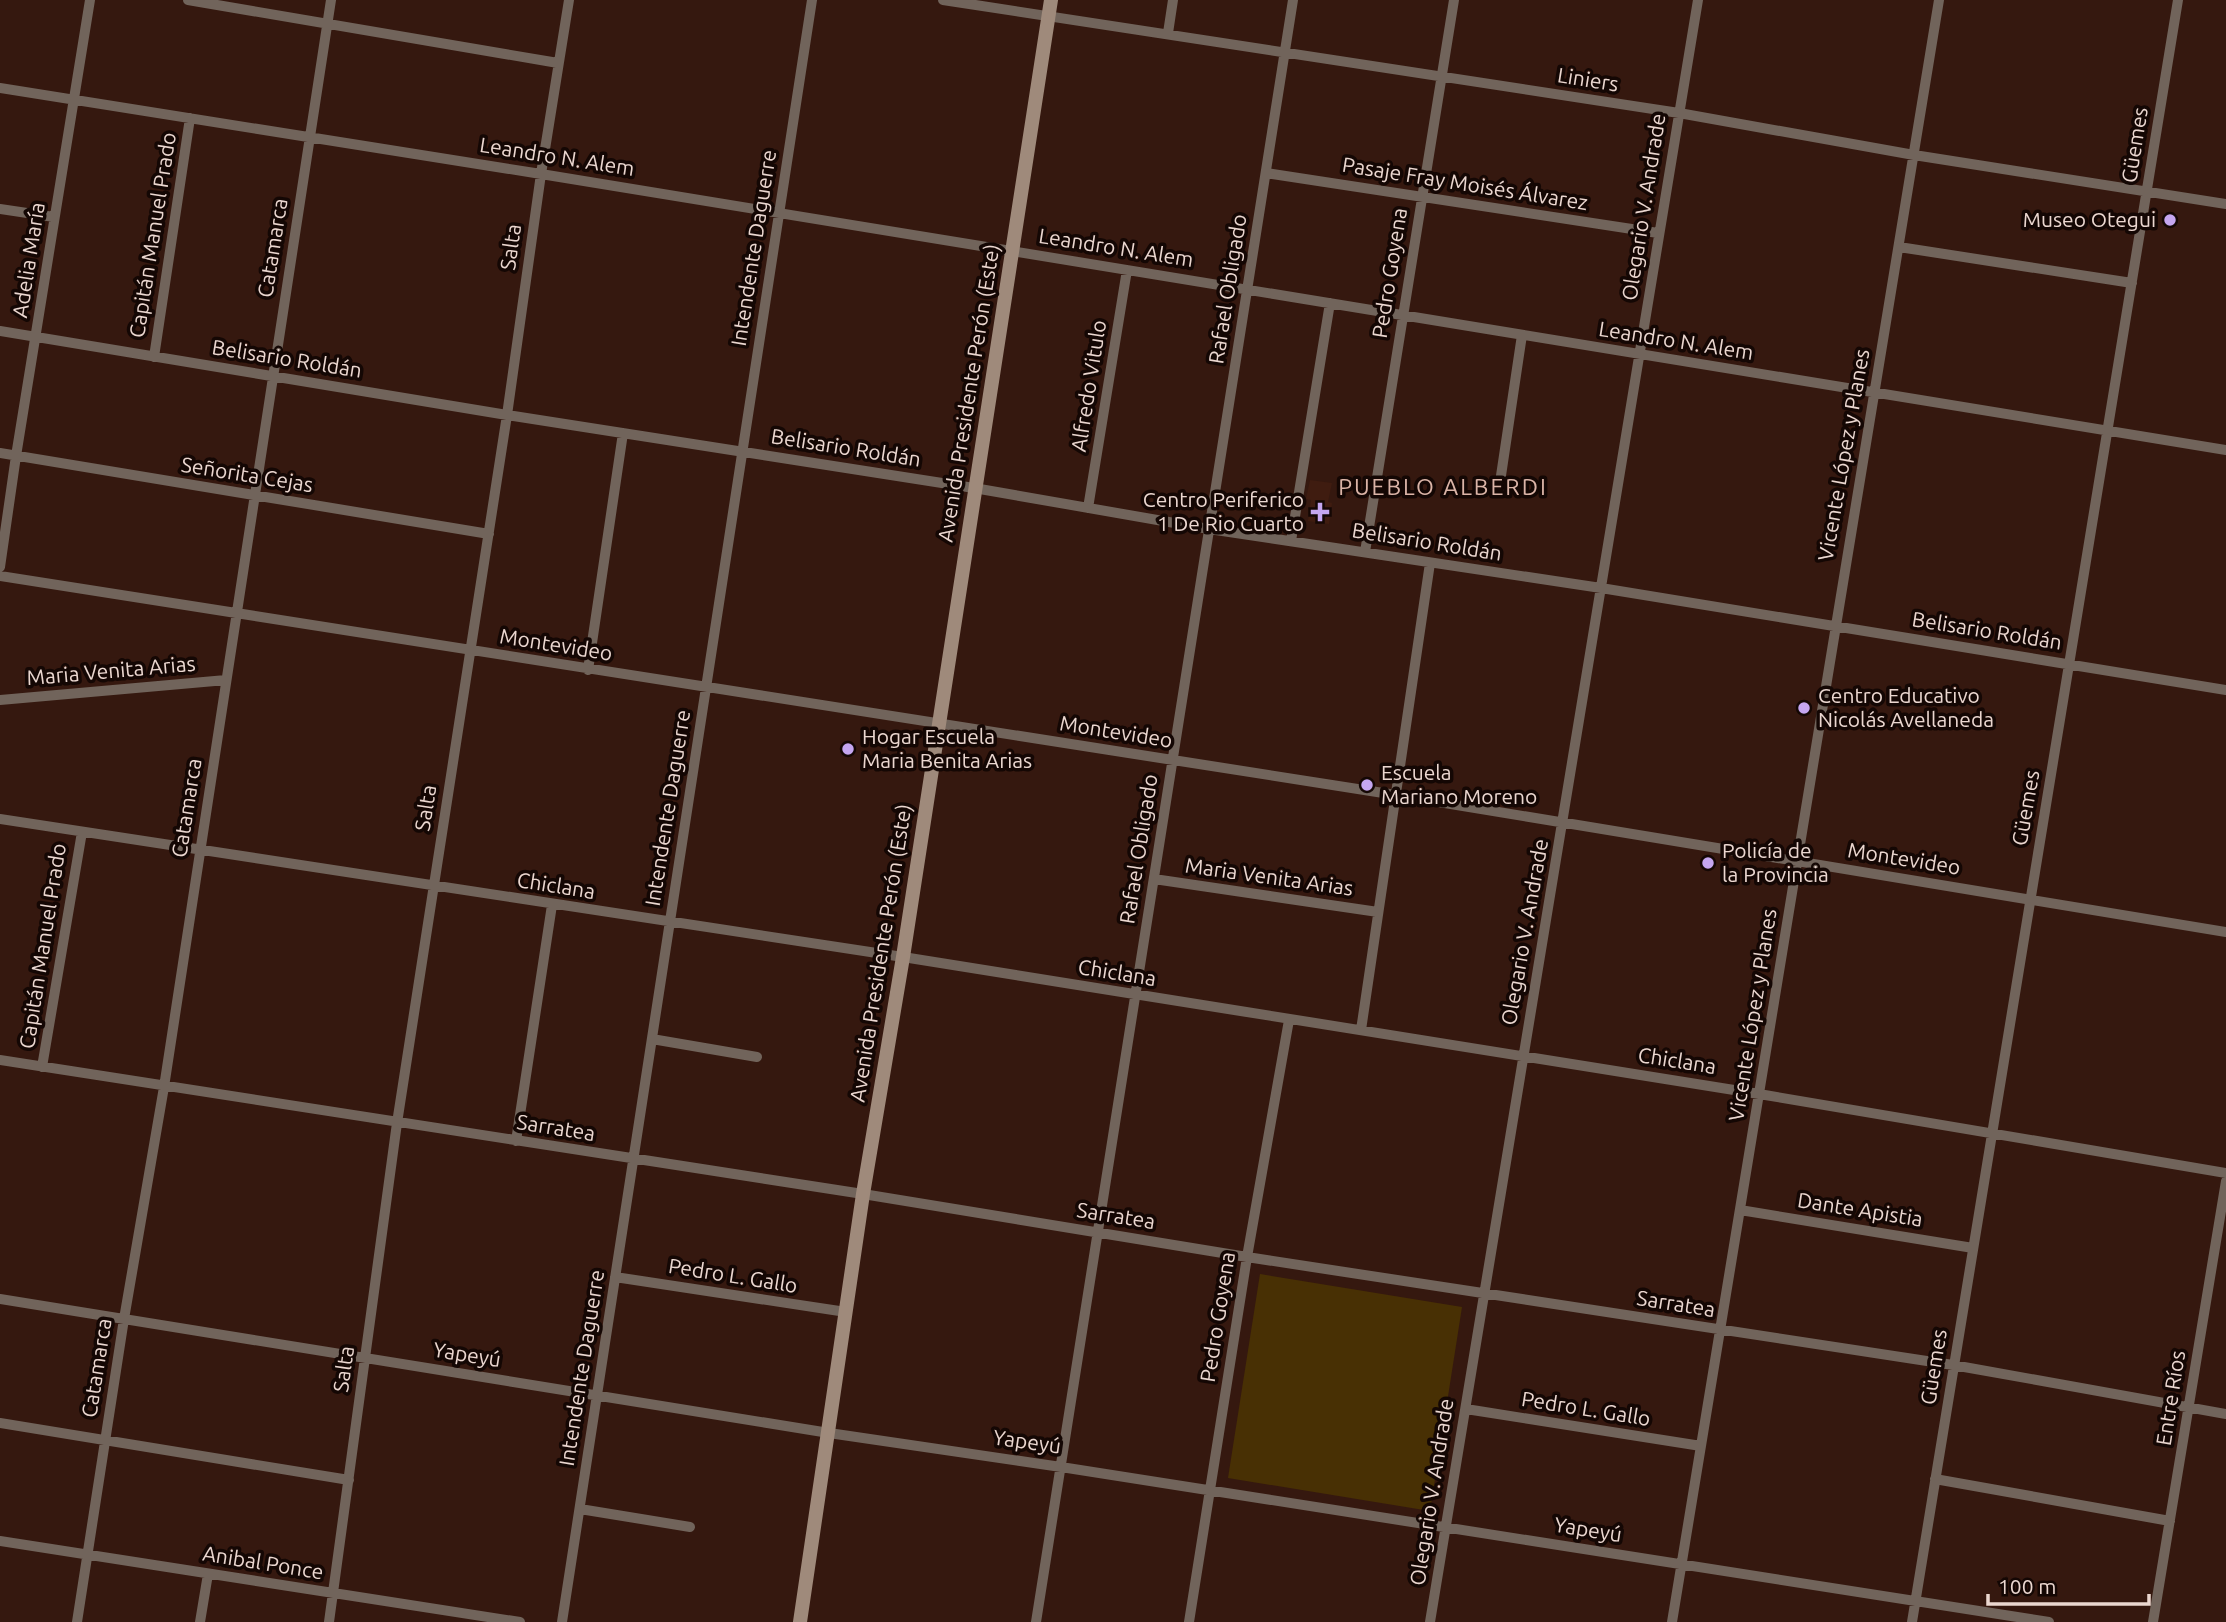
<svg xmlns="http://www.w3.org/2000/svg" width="2226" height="1622" viewBox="0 0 2226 1622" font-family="Ubuntu,sans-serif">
<rect width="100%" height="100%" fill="#35180f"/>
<path fill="#3f1c10" d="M1310,480l22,3 -4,19 4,1 -3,21 -21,-3 3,-21 -5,-1z"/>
<path fill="#483004" d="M1260,1274l202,33 -32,204 -202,-33z"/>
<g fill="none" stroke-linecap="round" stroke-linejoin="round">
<path stroke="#71645b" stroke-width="10" d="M188,0l370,63
M943,0l736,113 235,42 312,49
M1168,33l5,-33
M0,88l541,86 1685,276
M1266,173l392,60
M0,209l54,8
M1899,247l233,36
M0,331l507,84 467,73 235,41 392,59 625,102
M154,357l36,-239
M0,453l489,81
M1499,489l23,-154
M1088,508l39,-238
M1291,541l39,-238
M1365,552l89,-552
M0,567l16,-111 74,-456
M0,576l1396,219 830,137
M588,670l35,-237
M0,700l226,-20
M0,819l903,138 856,137 467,79
M1154,879l224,33
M1361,1030l69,-467
M652,1039l105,18
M0,1060l863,134 384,63 706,108 273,49
M42,1067l40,-235
M516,1141l36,-236
M1740,1210l233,38
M615,1277l231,35
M0,1299l829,134 232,34 988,155
M1466,1409l235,37
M0,1423l349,57
M1935,1479l235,42
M580,1509l110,18
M0,1541l520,81
M77,1622l47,-303 40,-232 167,-1087
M200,1622l8,-48
M329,1622l68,-499 110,-708 34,-241 28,-174
M562,1622l250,-1622
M1036,1622l257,-1622
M1189,1622l58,-365 42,-237
M1430,1622l268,-1622
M1672,1622l267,-1622
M1912,1622l266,-1622
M2153,1622l73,-441"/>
<path stroke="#9f8a7b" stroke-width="14" d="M800,1622l63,-428 40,-237 148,-957"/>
</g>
<g fill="#c5a6f0" stroke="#140704" stroke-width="2.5">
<circle cx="2170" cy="220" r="7"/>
<path d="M1316.5 501.5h7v7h7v7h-7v7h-7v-7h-7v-7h7z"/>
<circle cx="1804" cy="708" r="7"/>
<circle cx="848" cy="749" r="7"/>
<circle cx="1367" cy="785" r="7"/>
<circle cx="1708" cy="863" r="7"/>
</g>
<g text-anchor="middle" stroke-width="7" stroke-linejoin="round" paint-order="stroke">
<g font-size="21" fill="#ebd7d0" stroke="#140704">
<text transform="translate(1588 80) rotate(9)" y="7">Liniers</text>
<text transform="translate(2135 145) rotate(-81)" y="7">Güemes</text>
<text transform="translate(557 157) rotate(9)" y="7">Leandro N. Alem</text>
<text transform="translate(1465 184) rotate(9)" y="7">Pasaje Fray Moisés Álvarez</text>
<text transform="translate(1644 207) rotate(-81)" y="7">Olegario V. Andrade</text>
<text transform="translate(153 235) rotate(-81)" y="7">Capitán Manuel Prado</text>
<text transform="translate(511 247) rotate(-82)" y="7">Salta</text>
<text transform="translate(273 248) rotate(-81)" y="7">Catamarca</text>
<text transform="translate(754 248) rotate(-81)" y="7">Intendente Daguerre</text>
<text transform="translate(1116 248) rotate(9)" y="7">Leandro N. Alem</text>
<text transform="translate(29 260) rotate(-81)" y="7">Adelia María</text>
<text transform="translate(1390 273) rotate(-81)" y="7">Pedro Goyena</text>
<text transform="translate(1228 289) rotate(-81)" y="7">Rafael Obligado</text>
<text transform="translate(1676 341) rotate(9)" y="7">Leandro N. Alem</text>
<text transform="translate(287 359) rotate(9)" y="7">Belisario Roldán</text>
<text transform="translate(1089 386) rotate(-81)" y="7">Alfredo Vitulo</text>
<text transform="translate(969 393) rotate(-81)" y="7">Avenida Presidente Perón (Este)</text>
<text transform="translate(846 448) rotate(9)" y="7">Belisario Roldán</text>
<text transform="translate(1844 455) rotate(-80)" y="7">Vicente López y Planes</text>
<text transform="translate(247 475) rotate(9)" y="7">Señorita Cejas</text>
<text transform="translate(1427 542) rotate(9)" y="7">Belisario Roldán</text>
<text transform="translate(1987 631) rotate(9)" y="7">Belisario Roldán</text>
<text transform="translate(556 645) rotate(9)" y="7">Montevideo</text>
<text transform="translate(111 671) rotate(-5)" y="7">Maria Venita Arias</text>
<text transform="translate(1116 732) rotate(9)" y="7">Montevideo</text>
<text transform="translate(187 808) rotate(-81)" y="7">Catamarca</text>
<text transform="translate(426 808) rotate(-81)" y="7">Salta</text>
<text transform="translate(668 808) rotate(-81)" y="7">Intendente Daguerre</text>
<text transform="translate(2026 808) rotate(-80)" y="7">Güemes</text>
<text transform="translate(1139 849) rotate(-81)" y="7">Rafael Obligado</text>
<text transform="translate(1904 859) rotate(9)" y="7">Montevideo</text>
<text transform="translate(1269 877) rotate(8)" y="7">Maria Venita Arias</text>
<text transform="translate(556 886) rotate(9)" y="7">Chiclana</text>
<text transform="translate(1525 932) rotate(-80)" y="7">Olegario V. Andrade</text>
<text transform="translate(43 946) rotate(-81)" y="7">Capitán Manuel Prado</text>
<text transform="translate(881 953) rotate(-81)" y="7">Avenida Presidente Perón (Este)</text>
<text transform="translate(1117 973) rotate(9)" y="7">Chiclana</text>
<text transform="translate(1753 1015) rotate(-81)" y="7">Vicente López y Planes</text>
<text transform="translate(1677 1061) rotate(9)" y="7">Chiclana</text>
<text transform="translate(556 1128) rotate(9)" y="7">Sarratea</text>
<text transform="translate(1860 1210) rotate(9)" y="7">Dante Apistia</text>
<text transform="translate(1116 1216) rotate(9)" y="7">Sarratea</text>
<text transform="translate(733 1276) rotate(9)" y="7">Pedro L. Gallo</text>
<text transform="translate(1676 1304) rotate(9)" y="7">Sarratea</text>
<text transform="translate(1218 1317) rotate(-81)" y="7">Pedro Goyena</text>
<text transform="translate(467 1355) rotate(9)" y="7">Yapeyú</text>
<text transform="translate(1934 1367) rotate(-81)" y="7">Güemes</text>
<text transform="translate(97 1368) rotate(-81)" y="7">Catamarca</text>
<text transform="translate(582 1368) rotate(-81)" y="7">Intendente Daguerre</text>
<text transform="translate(344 1369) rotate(-82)" y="7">Salta</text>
<text transform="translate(2171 1398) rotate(-81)" y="7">Entre Ríos</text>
<text transform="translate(1586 1409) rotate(9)" y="7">Pedro L. Gallo</text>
<text transform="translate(1027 1442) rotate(8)" y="7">Yapeyú</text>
<text transform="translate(1432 1492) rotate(-81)" y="7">Olegario V. Andrade</text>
<text transform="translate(1588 1530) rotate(9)" y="7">Yapeyú</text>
<text transform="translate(263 1563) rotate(9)" y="7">Anibal Ponce</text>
</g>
<g font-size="21" fill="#ebd7d0" stroke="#140704" text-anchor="start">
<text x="2156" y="227" text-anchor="end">Museo Otegui</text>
<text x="1304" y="507" text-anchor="end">Centro Periferico<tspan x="1304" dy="24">1 De Rio Cuarto</tspan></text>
<text x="1818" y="703">Centro Educativo<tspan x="1818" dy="24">Nicolás Avellaneda</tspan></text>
<text x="862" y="744">Hogar Escuela<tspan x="862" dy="24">Maria Benita Arias</tspan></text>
<text x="1381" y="780">Escuela<tspan x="1381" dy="24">Mariano Moreno</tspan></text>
<text x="1722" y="858">Policía de<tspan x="1722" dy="24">la Provincia</tspan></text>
</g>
<g font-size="23" letter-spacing="2" fill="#dbb4a7" stroke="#140704">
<text x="1443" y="495">PUEBLO ALBERDI</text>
</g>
</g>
<path d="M1988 1594v10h161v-10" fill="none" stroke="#ebd7d0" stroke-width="3.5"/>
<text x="1998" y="1594" font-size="21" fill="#ebd7d0" stroke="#140704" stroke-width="5" paint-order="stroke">100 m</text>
</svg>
